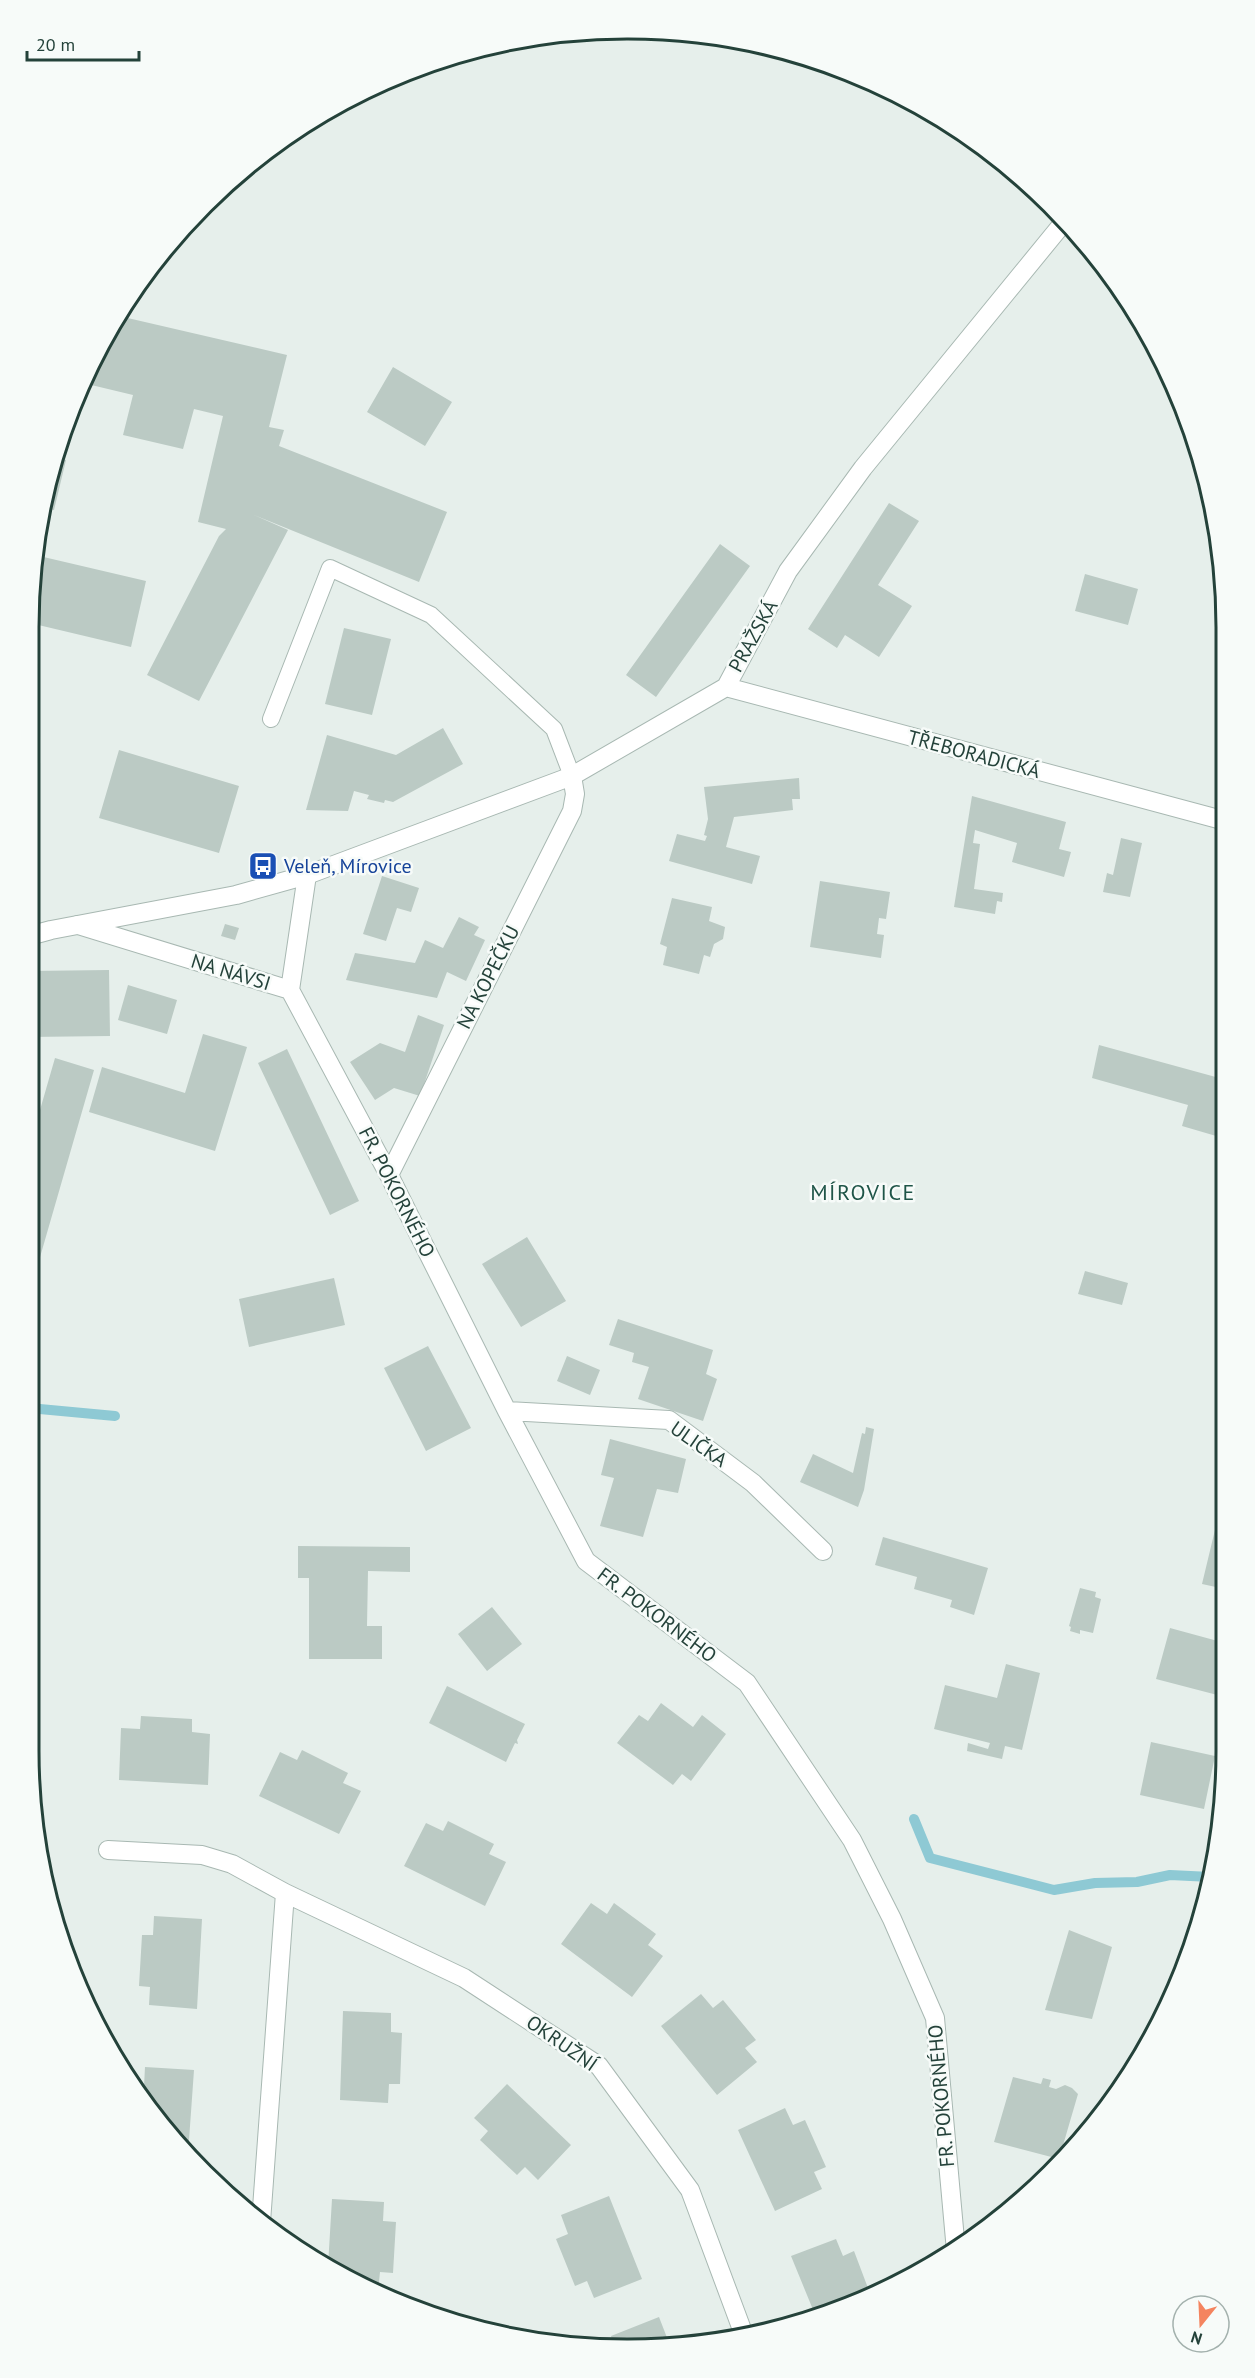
<svg xmlns="http://www.w3.org/2000/svg" width="1255" height="2378" viewBox="0 0 1255 2378" font-family="'PT Sans',sans-serif">
<rect width="100%" height="100%" fill="#e6efeb"/>
<g fill="none" stroke-linecap="round" stroke-linejoin="round">
<path stroke="#8ec9d4" stroke-width="10" d="M29,1408l86,8
M914,1819l16,39 124,32 41,-7 42,-1 33,-7 41,2"/>
</g>
<path fill="#bbcac4" d="M119,316l168,39 -18,72 15,3 -5,16 168,66 -28,70 -165,-67 34,15 -89,171 -52,-26 72,-139 7,-7 -28,-7 25,-106 -29,-7 -11,40 -60,-14 10,-40 -50,-12 7,-21z
M393,367l59,35 -27,44 -58,-34z
M55,457l11,3 -12,50 -11,-2 6,-36z
M889,503l30,18 -41,64 34,21 -33,51 -34,-22 -8,13 -29,-19z
M720,544l30,22 -94,131 -30,-22z
M35,555l111,26 -15,66 -101,-24v-34z
M1085,574l53,15 -10,36 -53,-14z
M344,628l47,11 -19,76 -47,-11z
M443,728l20,36 -70,38 -8,-2 -1,3 -17,-4 2,-4 -15,-4 -6,20 -42,-1 21,-75 69,20z
M119,750l120,36 -20,67 -120,-35z
M799,778l1,21h-8l1,11 -59,7 -8,30 34,9 -8,28 -83,-23 8,-27 28,7 2,-5 -3,-1 4,-16 -4,-32z
M972,796l94,26 -7,27 12,3 -7,25 -52,-15 5,-19 -42,-13 -2,13 7,1 -6,45 29,4 -1,9 -5,-1 -2,13 -41,-7z
M1121,838l21,5 -12,54 -27,-5 4,-19 6,2z
M382,876l37,12 -8,24 -14,-4 -11,33 -23,-7z
M820,881l70,11 -4,27 -7,-1 -2,16 7,1 -3,23 -71,-11z
M672,898l40,9 -3,14 16,6 -2,12 -9,5 -4,13 -6,-2 -5,19 -36,-9 4,-18 -7,-3z
M459,917l20,10 -5,8 11,5 -19,41 -19,-9 -10,26 -91,-18 9,-27 60,10 10,-23 18,8z
M225,924l14,4 -4,12 -14,-4z
M109,970l1,66 -81,1v-66z
M128,985l49,15 -10,34 -49,-14z
M418,1015l26,10 -24,71 -26,-8 -19,12 -25,-38 30,-19 25,9z
M203,1034l44,13 -32,104 -126,-39 13,-45 83,26z
M1099,1045l124,34v59l-41,-12 6,-21 -96,-27z
M287,1049l72,152 -29,14 -72,-152z
M55,1058l39,12 -60,208 -5,-2v-128z
M527,1237l39,64 -45,26 -39,-63z
M1085,1271l43,12 -6,22 -44,-11z
M334,1278l11,47 -96,22 -10,-48z
M618,1319l95,31 -7,24 11,5 -14,42 -65,-22 11,-32 -17,-5 2,-9 -25,-8z
M428,1346l43,82 -45,23 -42,-83z
M567,1356l33,14 -10,25 -33,-14z
M866,1427l8,2 -10,61 -6,17 -58,-25 13,-28 40,19 9,-40 3,1z
M610,1439l76,20 -8,34 -21,-4 -14,48 -43,-11 14,-48 -13,-3z
M1220,1509l4,1 1,79 -23,-5z
M883,1537l105,31 -14,47 -24,-8 2,-7 -38,-11 3,-12 -42,-12z
M298,1546l112,1v25l-42,-1 -1,55h15v33h-73v-81h-11z
M1080,1588l16,4 -1,5 6,2 -8,34 -13,-3v4l-10,-3 1,-4 -2,-1z
M492,1607l30,37 -35,27 -29,-37z
M1170,1628l55,15v54l-69,-18z
M1006,1664l34,9 -18,77 -17,-4 -3,13 -35,-8 1,-8 20,6 2,-6 -56,-14 11,-44 52,13z
M447,1686l78,38 -8,16 1,4 -3,-1 -9,19 -77,-39z
M661,1703l32,24 9,-12 24,19 -35,47 -9,-7 -9,11 -56,-42 22,-28 9,6z
M141,1716l51,3v13l18,2 -2,51 -89,-5 2,-52 19,1z
M1151,1742l64,14 -11,53 -64,-14z
M302,1750l46,23 -5,10 18,8 -22,43 -80,-38 21,-44 17,8z
M448,1821l46,23 -5,10 17,8 -21,44 -81,-40 22,-43 17,8z
M591,1903l16,11 7,-11 42,31 -8,11 15,11 -31,41 -71,-53z
M154,1916l48,3 -5,90 -48,-4 1,-18 -11,-1 3,-51h11z
M1069,1930l43,17 -20,72 -47,-9z
M701,1994l12,14 10,-8 33,40 -11,8 12,14 -40,33 -56,-69z
M343,2011l48,2v19l11,1 -2,51h-11l-1,19 -48,-3z
M145,2067l49,3 -6,84 -36,-39 -19,-29h11z
M1013,2077l28,7 2,-6 8,2 -2,7 7,2 9,-4 7,3 6,6 -19,65 -65,-17z
M507,2084l64,61 -33,35 -13,-13 -8,8 -37,-35 8,-9 -14,-13z
M785,2108l8,17 12,-5 21,47 -12,5 8,17 -47,22 -37,-81z
M609,2196l33,83 -48,19 -7,-17 -12,5 -19,-47 12,-5 -7,-19z
M332,2199l52,3 -1,19 13,1 -3,51 -13,-1 -2,19h-5l-45,-25z
M836,2239l7,17 11,-5 17,45 -55,21 -25,-61z
M659,2317l12,31h-56l-4,-12z"/>
<g fill="none" stroke-linecap="round" stroke-linejoin="round">
<g stroke="#a8b8b2" stroke-width="18">
<path id="service" d="M271,719l59,-151 101,47 123,114 18,47"/>
</g>
<g stroke="#a8b8b2" stroke-width="20">
<path id="minor" d="M78,925l212,65 17,-115
M290,990l99,185 118,236 79,150 161,122 105,157 40,79 43,99 21,233
M389,1175l183,-364 3,-17 -3,-18
M507,1411l162,9 84,63 70,68
M108,1850l94,5 30,9 53,29 179,85 135,88 91,124 54,145
M261,2222l24,-329"/>
</g>
<g stroke="#a8b8b2" stroke-width="20">
<path id="tertiary" d="M726,687l496,133
M29,936l22,-6 185,-35 71,-20 265,-99 154,-89 62,-116 75,-103 201,-246"/>
</g>
<use href="#service" stroke="#fff" stroke-width="16"/>
<use href="#minor" stroke="#fff" stroke-width="18"/>
<use href="#tertiary" stroke="#fff" stroke-width="18"/>
</g>
<defs>
<g id="bus-square" transform="scale(1.5)"><rect x="-9" y="-9" width="18" height="18" rx="4" fill="#1a4fb4" stroke="#f7fbf9"/><path d="M-5-6H5V4H4V6H2V4H-2V6H-4V4H-5ZM-3.5-4V0h7V-4ZM-3.5 1.2v1.5H-2V1.2ZM2 1.2v1.5H3.5V1.2Z" fill="#fff"/></g>
</defs>
<g fill-rule="evenodd">
<use href="#bus-square" x="263" y="866"/>
</g>
<g text-anchor="middle" stroke-width="5" stroke-linejoin="round" paint-order="stroke">
<g font-size="20" fill="#24423a" stroke="#f7fbf9">
<text transform="translate(753 636) rotate(-61)" y="7">PRAŽSKÁ</text>
<text transform="translate(974 754) rotate(15)" y="7">TŘEBORADICKÁ</text>
<text transform="translate(231 972) rotate(17)" y="7">NA NÁVSI</text>
<text transform="translate(488 977) rotate(-63)" y="7">NA KOPEČKU</text>
<text transform="translate(397 1192) rotate(63)" y="7">FR. POKORNÉHO</text>
<text transform="translate(699 1444) rotate(35)" y="7">ULIČKA</text>
<text transform="translate(657 1615) rotate(37)" y="7">FR. POKORNÉHO</text>
<text transform="translate(562 2043) rotate(35)" y="7">OKRUŽNÍ</text>
<text transform="translate(941 2096) rotate(-95)" y="7">FR. POKORNÉHO</text>
</g>
<g font-size="20" fill="#164399" stroke="#f7fbf9" text-anchor="start">
<text x="284" y="873">Veleň, Mírovice</text>
</g>
<g font-size="22" letter-spacing="1.5" fill="#1f5548" stroke="#f7fbf9">
<text x="863" y="1200">MÍROVICE</text>
</g>
</g>
<path d="M0 0H1255V2378H0ZM627 39H628A588 588 0 0 1 1216 627V1751A588 588 0 0 1 628 2339H627A588 588 0 0 1 39 1751V627A588 588 0 0 1 627 39Z" fill="#f7fbf9" fill-rule="evenodd"/>
<path fill="none" stroke="#24423a" stroke-width="3" d="M627 39H628A588 588 0 0 1 1216 627V1751A588 588 0 0 1 628 2339H627A588 588 0 0 1 39 1751V627A588 588 0 0 1 627 39Z"/>
<g transform="translate(1201 2324) rotate(198)"><circle r="28" fill="#f7fbf9" stroke="#a3b1ad" stroke-width="1.5"/>
<path d="M0-4.5L10 22L0 15L-10 22Z" fill="#f4845f"/>
<text y="-9" font-size="16" font-weight="bold" text-anchor="middle" fill="#24423a">N</text>
</g>
<path d="M27 51v9h112v-9" fill="none" stroke="#24423a" stroke-width="3"/>
<text x="36" y="51" font-size="18" fill="#24423a" stroke="#f7fbf9" stroke-width="4.5" paint-order="stroke">20 m</text>
</svg>
